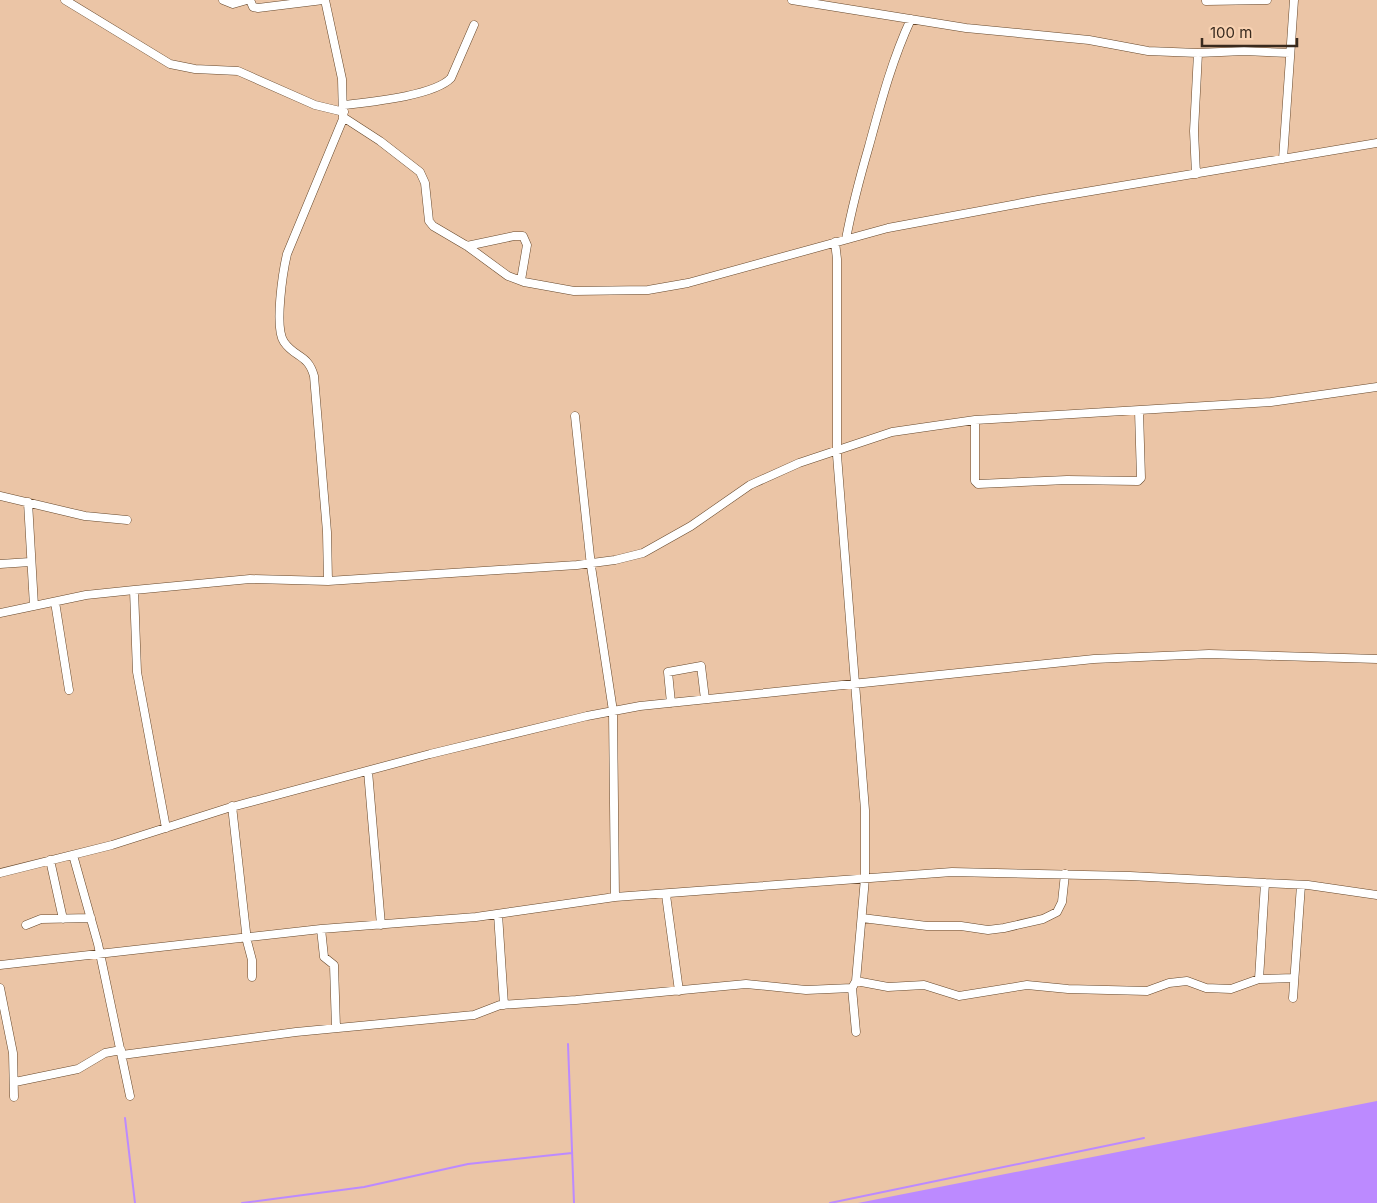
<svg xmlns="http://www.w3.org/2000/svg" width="1377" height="1203" viewBox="0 0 1377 1203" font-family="Inter,sans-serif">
<rect width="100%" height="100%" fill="#ebc5a6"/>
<path fill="#bc8aff" d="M1377,1101v102h-519z"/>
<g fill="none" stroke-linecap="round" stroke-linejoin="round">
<path stroke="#bc8aff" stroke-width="2" d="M568,1044l6,159
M125,1118l10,85
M242,1203l122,-16 104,-23 104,-11
M830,1203l314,-65"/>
<g stroke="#66472a" stroke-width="9">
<path id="street" d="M65,0l105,64 25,5 43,2 77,34 29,7
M223,0l10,4 14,-4
M250,0l3,7 5,1 65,-8
M792,0l174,28 123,12 59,11 50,2 -4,78 2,43
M1206,1l61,-1
M1198,53l46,-2 46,2
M344,105c25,-3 90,-9 107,-27l23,-53
M343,117l37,24 40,31 5,11 4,38 4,5 34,20 41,30 16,6 50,9 74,-1 40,-7 200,-55 150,-28 339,-57
M1283,159l11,-159
M846,239c6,-32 14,-62 23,-93 12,-44 23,-86 42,-127
M835,242l2,17v196l28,355v68l-9,103 -4,7 4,44
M467,246l47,-10h9l4,9 -6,35
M575,416l16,150 22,145 2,186
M975,420v61l3,3 89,-4 71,1 3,-3 -2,-67
M0,496l85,20 42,4
M28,502l6,104
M0,564l30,-2
M328,581l249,-16 38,-5 28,-7 48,-27 59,-41 49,-22 93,-31 83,-12 296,-18 106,-15
M55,602l14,88
M0,613l86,-18 48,-5
M671,703l-3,-31 33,-6 4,33
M368,771l13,154
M232,806l15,135 5,19v17
M166,828l-29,-156 -3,-82 116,-11 78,2 -1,-49 -13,-156c-6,-22 -19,-18 -30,-34 -10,-14 -1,-71 3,-88l56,-135 -1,-40 -17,-79
M73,855l25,89 32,152
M50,860l13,59
M0,873l112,-28 116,-37 202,-54 157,-38 53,-10 454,-47 115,-5 168,5
M666,895l13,96
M498,914l6,91
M862,918l65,8h34l27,4 16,-2 39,-9 14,-7 5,-10 3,-28
M26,925l15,-6 50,-1
M321,929l3,28 10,8 2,63
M0,965l321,-36 155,-12 139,-20 337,-25 178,4 135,7 43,2 69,10
M1259,979l35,-1
M856,981l32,6 36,-2 35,11 68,-11 41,4 79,2 22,-8 18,-2 19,7 25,1 28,-10 6,-96
M0,988l13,65 1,44
M1293,998l8,-113
M122,1055l174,-23 178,-17 26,-10 76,-5 170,-16 60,6 46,-2
M15,1082l63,-13 27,-16 16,-3"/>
</g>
<use href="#street" stroke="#fff" stroke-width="8"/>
</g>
<path d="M1202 38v8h95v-8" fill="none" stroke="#382a1e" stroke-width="2.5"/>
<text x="1210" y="38" font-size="15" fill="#382a1e" stroke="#f8d2b2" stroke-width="4" paint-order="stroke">100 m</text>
</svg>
